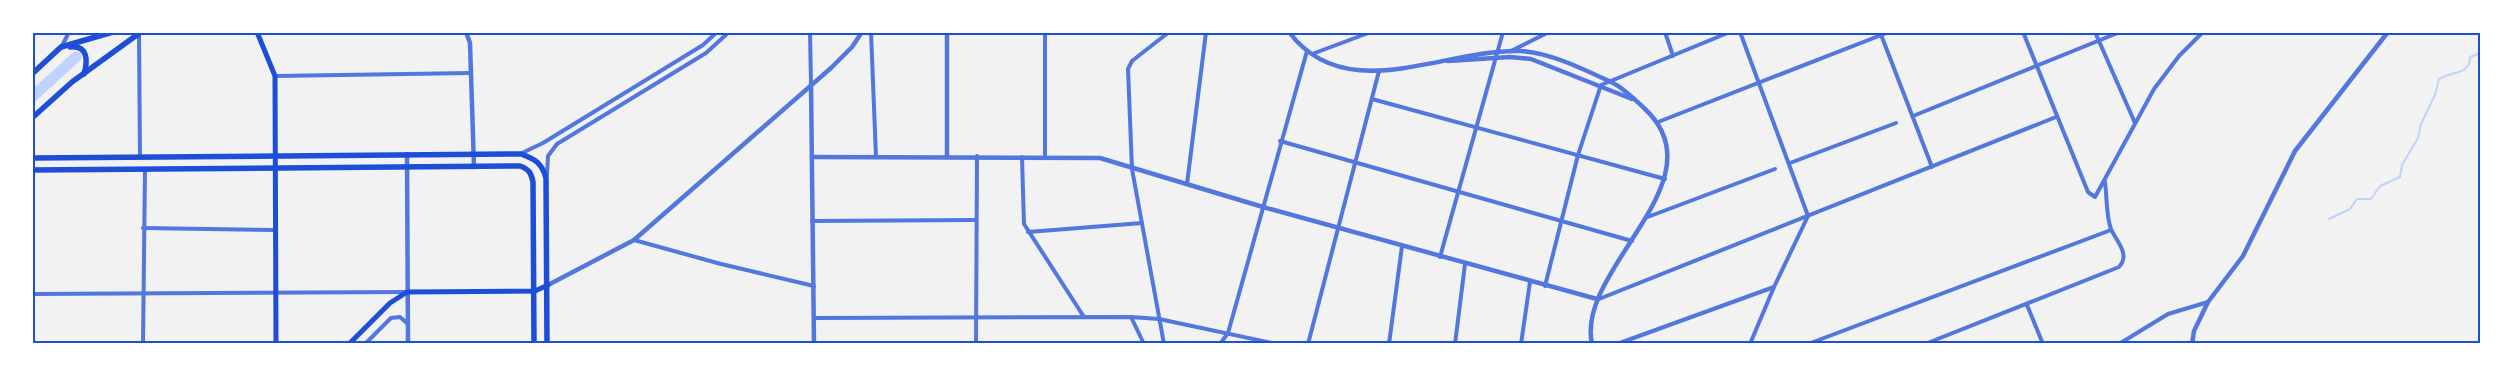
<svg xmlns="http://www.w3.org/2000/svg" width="2513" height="376" viewBox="0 0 2513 376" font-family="'Work Sans',sans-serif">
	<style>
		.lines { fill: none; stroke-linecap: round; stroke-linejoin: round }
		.stream { stroke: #bfd3fe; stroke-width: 2 }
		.river { stroke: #bfd3fe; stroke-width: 11 }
		.minor { stroke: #5277de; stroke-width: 4 }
		.tertiary { stroke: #5277de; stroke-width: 4.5 }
		.secondary { stroke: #1d4ed8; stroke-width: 5 }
		.primary { stroke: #1d4ed8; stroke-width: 5.5 }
		.neatline { fill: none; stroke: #1d4ed8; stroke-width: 2 }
	</style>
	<rect width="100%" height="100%" fill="#f2f2f2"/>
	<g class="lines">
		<path class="stream" d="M 2329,219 L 2350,209 L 2357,199 L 2371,199 L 2380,186 L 2400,177 L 2402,165 L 2418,138 L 2421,124 L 2435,95 L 2439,79 C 2452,71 2470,75 2470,57 L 2480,53"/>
		<path class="river" d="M 32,97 L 76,57"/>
		<g class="minor">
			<path d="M 810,32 L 811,84"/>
			<path d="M 871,32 L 876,157"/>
			<path d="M 1665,32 L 1673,56"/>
			<path d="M 1740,32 L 1808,216"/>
			<path d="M 1880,32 L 1932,167"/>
			<path d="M 2023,32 L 2088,192 L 2095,197 L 2154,89 L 2179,56 L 2203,32"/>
			<path d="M 2095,32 L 2135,123"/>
			<path d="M 947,33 L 1045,32 L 1045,158"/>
			<path d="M 139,34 L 140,157"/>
			<path d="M 62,46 L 69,32"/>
			<path d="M 1511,51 L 1549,32"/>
			<path d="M 1312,54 L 1371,32"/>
			<path d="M 275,76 L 471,73"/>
			<path d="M 1372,99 L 1665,179"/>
			<path d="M 1913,116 L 2120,32"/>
			<path d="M 1658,122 L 1889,32"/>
			<path d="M 1280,141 L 1632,241"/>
			<path d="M 522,153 L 543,143 L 703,45 L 717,32"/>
			<path d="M 1022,157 L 1024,224 L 1084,317"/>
			<path d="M 1790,163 L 1896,123"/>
			<path d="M 547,175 L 548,156 L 557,144 L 706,53 L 729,32"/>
			<path d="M 1187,184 L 1206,32"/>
			<path d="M 1645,218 L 1775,169"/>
			<path d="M 812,221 L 975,220"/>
			<path d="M 143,228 L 275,230"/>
			<path d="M 1028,232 L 1142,223"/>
			<path d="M 634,240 L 721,264 L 814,286"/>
			<path d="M 1440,257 L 1503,32"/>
			<path d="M 1545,286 L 1578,155 L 1601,85 L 1730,32"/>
			<path d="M 32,294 L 407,292"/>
			<path d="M 1599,299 L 2056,117"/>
			<path d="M 2027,305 L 2043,344"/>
			<path d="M 1131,317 L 1144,344"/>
			<path d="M 815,318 L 1131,317 L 1159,319 L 1277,344"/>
			<path d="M 143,344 L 145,169"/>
			<path d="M 365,344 L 391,318 L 400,317 L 408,324"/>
			<path d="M 976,344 L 977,156"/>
			<path d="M 1164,344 L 1132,169 L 1128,69 L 1132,61 L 1169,32"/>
			<path d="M 1220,344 L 1228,333 L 1307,51"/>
			<path d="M 1308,344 L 1379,71"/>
			<path d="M 1389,344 L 1402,246"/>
			<path d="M 1455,344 L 1465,264"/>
			<path d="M 1521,344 L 1530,282"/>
			<path d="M 1617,344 L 1774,287"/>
			<path d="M 1750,344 L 1774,287 L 1808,216"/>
			<path d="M 1808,344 L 2111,230"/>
			<path d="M 1925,344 L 2119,267 C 2131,254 2116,241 2111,229 C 2106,216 2107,196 2105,182"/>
			<path d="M 2119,344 L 2168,314 L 2208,302"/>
		</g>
		<g class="tertiary">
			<path d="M 466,32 L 470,43 L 474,167"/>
			<path d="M 1289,32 C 1346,108 1445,48 1521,51 C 1552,53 1585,70 1613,83 C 1625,89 1635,100 1645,109 C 1722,181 1575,269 1592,344"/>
			<path d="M 1448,61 L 1510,57 L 1531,59 L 1632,99"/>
			<path d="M 811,84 L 814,344"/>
			<path d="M 407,154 L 408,344"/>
			<path d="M 947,156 L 947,32"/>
			<path d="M 812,157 L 1100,158 L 1263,207 L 1597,299"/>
			<path d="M 548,285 L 634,240 L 831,68 L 852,47 L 862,32"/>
			<path d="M 2192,344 L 2194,331 L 2208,302 L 2243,256 L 2295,151 L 2388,32"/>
		</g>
		<g class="secondary">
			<path d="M 257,32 L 275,76 L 276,344"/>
			<path d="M 349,344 L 390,303 L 407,292 L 535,291 L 548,285"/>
		</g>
		<g class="primary">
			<path d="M 70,47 C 88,45 88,61 84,74"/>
			<path d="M 32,74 L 61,47 L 113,32"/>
			<path d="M 32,118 L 72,82 L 141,32"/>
			<path d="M 32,158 L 521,154 C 535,159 542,163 546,178 L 547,344"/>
			<path d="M 32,170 L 520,166 C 529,169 531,173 533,182 L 534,344"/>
		</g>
	</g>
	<rect width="2513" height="376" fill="none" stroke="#ffffff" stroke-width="68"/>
	<rect x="34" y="34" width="2445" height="308" class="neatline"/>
</svg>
